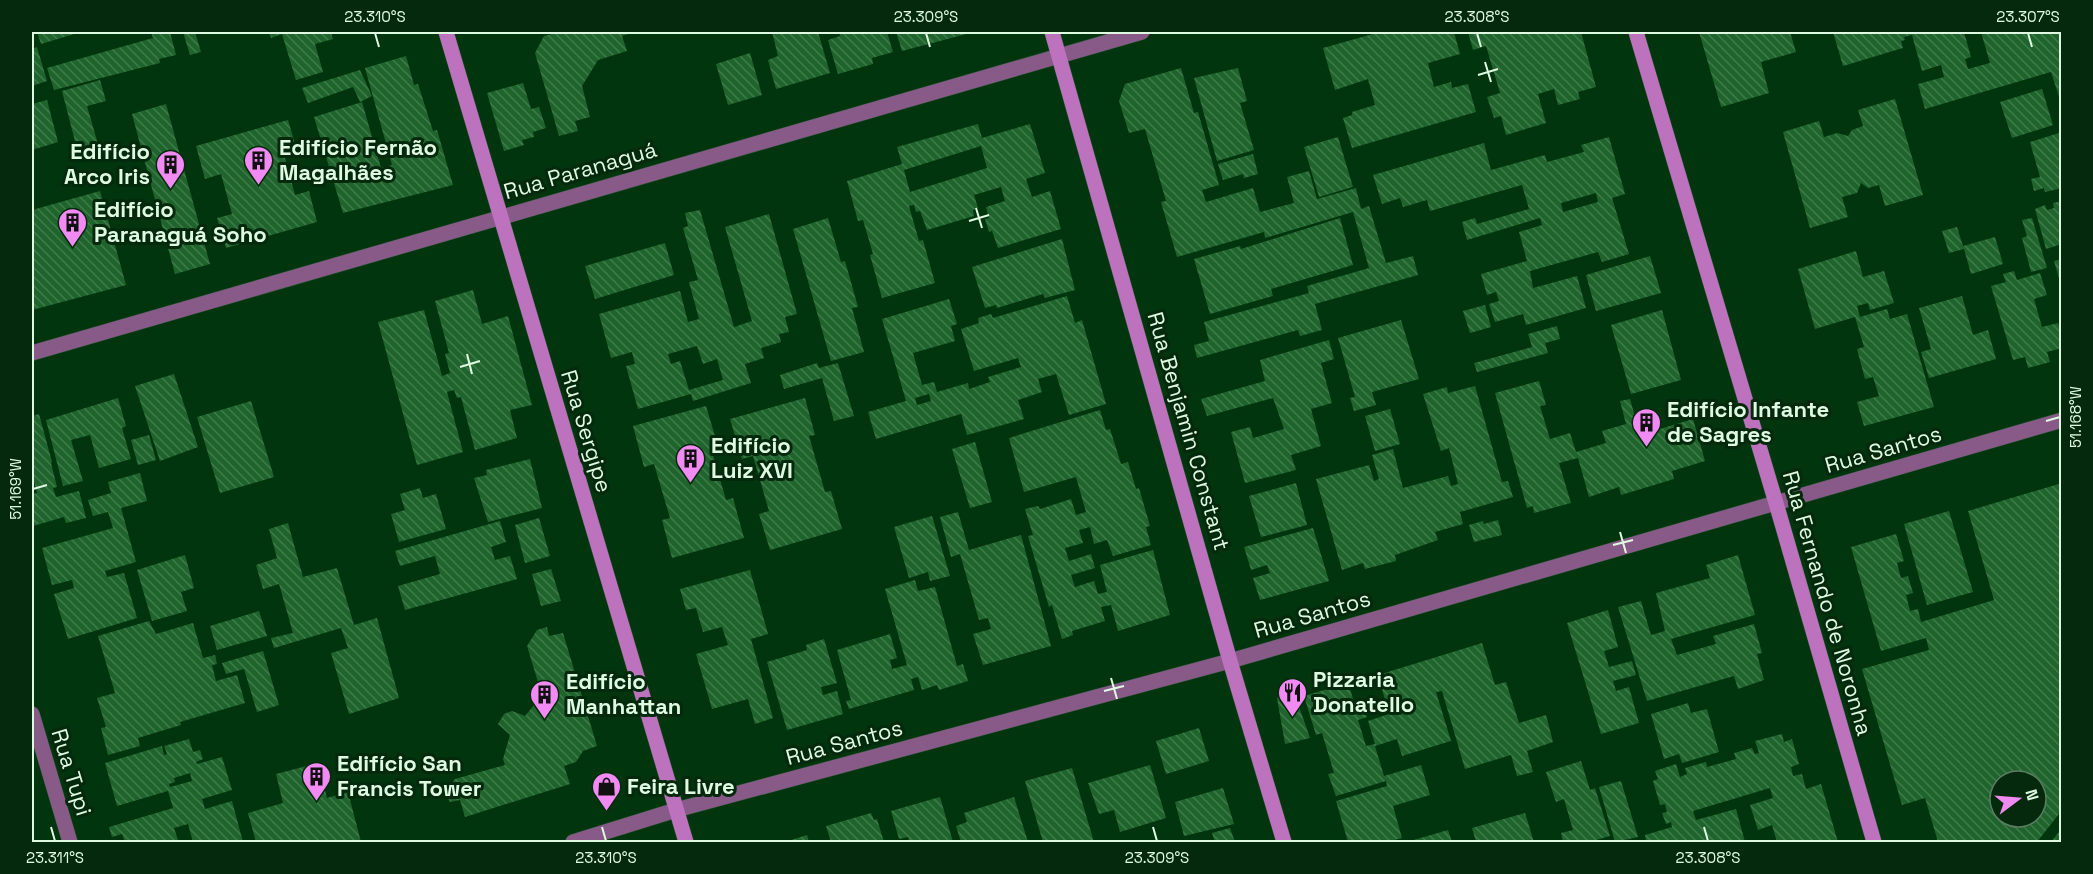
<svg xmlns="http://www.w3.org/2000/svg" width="2093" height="874" viewBox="0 0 2093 874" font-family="'Space Grotesk',sans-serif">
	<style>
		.building { fill: url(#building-back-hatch); fill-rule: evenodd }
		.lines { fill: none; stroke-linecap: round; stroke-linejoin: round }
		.street-casing { stroke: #20512c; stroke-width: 16 }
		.secondary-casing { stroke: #20512c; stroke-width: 16 }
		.street { stroke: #885a88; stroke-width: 15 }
		.secondary { stroke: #bd72bd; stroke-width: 15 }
		.ticks { fill: none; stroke: #e0fae2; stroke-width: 2 }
		.labels { text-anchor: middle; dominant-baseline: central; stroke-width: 6; stroke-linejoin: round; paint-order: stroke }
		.poi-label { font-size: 22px; font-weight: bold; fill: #e0fae2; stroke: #04290c; text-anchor: start }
		.street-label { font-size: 22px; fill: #e0fae2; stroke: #04290c }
		.neatline { fill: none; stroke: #e0fae2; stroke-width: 2 }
		.ticks-label { font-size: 15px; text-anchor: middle; fill: #e0fae2 }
	</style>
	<defs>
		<pattern id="building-back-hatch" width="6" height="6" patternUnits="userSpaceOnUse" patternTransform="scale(1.5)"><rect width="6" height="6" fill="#1f642c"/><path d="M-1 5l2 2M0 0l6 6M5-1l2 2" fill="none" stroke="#3f7b4a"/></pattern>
	</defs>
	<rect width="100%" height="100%" fill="#01350e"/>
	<g class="building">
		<path d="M 37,32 L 81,32 L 41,44 Z"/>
		<path d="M 151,32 L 170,32 L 176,55 L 159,59 L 160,63 L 54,90 L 47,68 L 153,38 Z"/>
		<path d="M 183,32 L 195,32 L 201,52 L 190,55 Z"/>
		<path d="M 269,32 L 331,32 L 333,39 L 315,44 L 323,72 L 296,80 L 282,34 L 271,38 Z"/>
		<path d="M 559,32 L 635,32 L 622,36 L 627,51 L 598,60 L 582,86 L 590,117 L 575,121 L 578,131 L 559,136 L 535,53 L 544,36 Z"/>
		<path d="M 772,32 L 818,32 L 830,73 L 776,89 L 768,60 L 778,56 Z"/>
		<path d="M 839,32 L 887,32 L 893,52 L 872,58 L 873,64 L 838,74 L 828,40 L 840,36 Z"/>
		<path d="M 896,32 L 974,32 L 902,51 Z"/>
		<path d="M 1380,32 L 1454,32 L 1460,54 L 1428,63 L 1434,87 L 1451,82 L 1452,88 L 1468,84 L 1476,112 L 1352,148 L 1343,118 L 1352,115 L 1352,112 L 1375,105 L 1368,79 L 1335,90 L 1323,48 Z"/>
		<path d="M 1468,32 L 1581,32 L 1596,87 L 1578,92 L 1580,99 L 1558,105 L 1554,89 L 1538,94 L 1546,123 L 1506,135 L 1501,116 L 1494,118 L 1487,97 L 1500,93 L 1486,46 L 1473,50 Z"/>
		<path d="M 1699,32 L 1790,32 L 1796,52 L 1761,62 L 1769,93 L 1721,107 Z"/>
		<path d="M 1833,32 L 1964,32 L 1971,57 L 1965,59 L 1968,69 L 1990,63 L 1981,32 L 2062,32 L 2062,106 L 2051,72 L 1925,109 L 1918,84 L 1944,77 L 1941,65 L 1922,71 L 1912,35 L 1904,37 L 1905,40 L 1901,41 L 1903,48 L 1843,66 Z"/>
		<path d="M 37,47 L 47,81 L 32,86 L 32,49 Z"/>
		<path d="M 750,53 L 762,95 L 728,105 L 716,64 Z"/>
		<path d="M 406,56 L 414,85 L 418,84 L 433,131 L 437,130 L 453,185 L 343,213 L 314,117 L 362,102 L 381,168 L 392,165 L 365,68 Z"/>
		<path d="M 1181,68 L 1194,113 L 1198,112 L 1219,185 L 1202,190 L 1206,202 L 1253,188 L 1260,212 L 1294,203 L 1287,177 L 1309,171 L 1317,199 L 1356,188 L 1361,209 L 1369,206 L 1386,263 L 1413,256 L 1418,275 L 1315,304 L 1322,330 L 1300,336 L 1298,330 L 1197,358 L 1194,345 L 1209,341 L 1204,322 L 1309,293 L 1307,286 L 1369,268 L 1353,212 L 1265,238 L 1264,232 L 1177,257 L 1161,202 L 1166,201 L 1145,129 L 1129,133 L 1119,101 L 1125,84 Z"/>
		<path d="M 1238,68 L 1247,101 L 1240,103 L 1254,150 L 1217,161 L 1194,78 Z"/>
		<path d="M 360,70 L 372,96 L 360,102 L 353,87 L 308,103 L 302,88 Z"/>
		<path d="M 100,80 L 106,101 L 87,106 L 98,144 L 77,149 L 62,91 Z"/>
		<path d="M 523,83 L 531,109 L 539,107 L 546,128 L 533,132 L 534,137 L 522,140 L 524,145 L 504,151 L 487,93 Z"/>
		<path d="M 2042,89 L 2053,125 L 2012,138 L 2000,102 Z"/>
		<path d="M 1895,99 L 1923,195 L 1885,206 L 1879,185 L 1868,188 L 1861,183 L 1857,193 L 1842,197 L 1848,217 L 1810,228 L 1783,132 L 1819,121 L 1824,137 L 1837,133 L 1848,136 L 1852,130 L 1863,126 L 1858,110 Z"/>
		<path d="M 47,100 L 58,142 L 32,150 L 32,104 Z"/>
		<path d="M 166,104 L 210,264 L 175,274 L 132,114 Z"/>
		<path d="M 288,120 L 298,154 L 285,158 L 295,195 L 309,191 L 317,222 L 226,248 L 217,218 L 232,214 L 221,174 L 205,179 L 196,146 Z"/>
		<path d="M 978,124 L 982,138 L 1030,124 L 1045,173 L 1026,179 L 1032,197 L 1050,191 L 1061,229 L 998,248 L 992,231 L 989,232 L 985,219 L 989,218 L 986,207 L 1005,201 L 1001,187 L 974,195 L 978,208 L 973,210 L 974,216 L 927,230 L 920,211 L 916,212 L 914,205 L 909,206 L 919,241 L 923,240 L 935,283 L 882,298 L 870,255 L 873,254 L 863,220 L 858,221 L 847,181 L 902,164 L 897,147 ZM 981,146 L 987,168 L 910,192 L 904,170 Z"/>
		<path d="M 2062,132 L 2062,188 L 2045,192 L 2044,188 L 2034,191 L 2031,179 L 2040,177 L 2030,142 Z"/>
		<path d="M 1338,137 L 1353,187 L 1319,197 L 1304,147 Z"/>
		<path d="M 1609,137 L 1625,194 L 1612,198 L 1629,254 L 1602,262 L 1598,252 L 1530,271 L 1533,288 L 1577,276 L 1586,308 L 1526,325 L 1523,314 L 1495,322 L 1489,304 L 1499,301 L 1496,292 L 1487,295 L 1481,274 L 1527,261 L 1519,232 L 1542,225 L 1540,218 L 1467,240 L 1462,222 L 1475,218 L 1477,224 L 1529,209 L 1522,185 L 1430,211 L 1427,200 L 1403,207 L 1400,198 L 1382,204 L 1373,175 L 1484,143 L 1491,170 L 1545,155 L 1547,162 L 1584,152 L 1581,145 ZM 1596,193 L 1598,202 L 1563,212 L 1561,203 Z"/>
		<path d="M 1253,154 L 1258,174 L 1244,178 L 1243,174 L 1223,180 L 1218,164 Z"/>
		<path d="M 100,191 L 126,285 L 32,310 L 32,210 Z"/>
		<path d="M 2062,201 L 2062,244 L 2046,249 L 2035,209 L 2045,205 L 2047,210 L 2054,208 L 2053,203 Z"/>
		<path d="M 700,210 L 734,327 L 752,321 L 725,227 L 769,214 L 797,314 L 785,317 L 789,332 L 779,334 L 781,342 L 761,348 L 764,358 L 745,364 L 751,383 L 693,401 L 691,394 L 638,409 L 626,366 L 635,364 L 632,352 L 611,358 L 599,314 L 680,291 L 688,322 L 699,319 L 689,282 L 698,280 L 683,228 L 688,226 L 685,213 ZM 697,346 L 703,364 L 717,359 L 723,380 L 689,390 L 680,361 L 671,364 L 668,354 Z"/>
		<path d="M 828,218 L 841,262 L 845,261 L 858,307 L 852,308 L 864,352 L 831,361 L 793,229 Z"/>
		<path d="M 1340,218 L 1353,265 L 1271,289 L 1273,296 L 1210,314 L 1194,259 L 1240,246 L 1241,249 Z"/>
		<path d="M 2032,218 L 2047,268 L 2031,272 L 2022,238 L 2027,236 L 2022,220 Z"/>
		<path d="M 1957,227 L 1963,246 L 1995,237 L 2003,264 L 1971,274 L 1964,249 L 1949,253 L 1942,231 Z"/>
		<path d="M 1062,239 L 1075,290 L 1045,298 L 1043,294 L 997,308 L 996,305 L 985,308 L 972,267 Z"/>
		<path d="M 665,243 L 674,275 L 595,299 L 585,266 Z"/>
		<path d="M 1856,251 L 1863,277 L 1884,271 L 1894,303 L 1870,310 L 1868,303 L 1857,306 L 1860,317 L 1887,309 L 1890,319 L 1907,314 L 1934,407 L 1864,426 L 1857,402 L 1879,396 L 1873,377 L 1865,379 L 1857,349 L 1864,347 L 1855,317 L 1815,329 L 1798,269 Z"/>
		<path d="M 1650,256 L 1661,293 L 1596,311 L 1586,275 Z"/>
		<path d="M 2062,259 L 2062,284 L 2061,285 L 2054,261 Z"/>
		<path d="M 2014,271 L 2017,280 L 2040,273 L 2047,295 L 2034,299 L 2042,327 L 2058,323 L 2062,335 L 2062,348 L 2047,352 L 2050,362 L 2028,368 L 2025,357 L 2013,360 L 1991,286 L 2006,282 L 2003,274 Z"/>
		<path d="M 473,290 L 482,324 L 508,316 L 532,405 L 510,410 L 517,438 L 475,450 L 461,397 L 457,398 L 454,390 L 447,392 L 463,452 L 417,465 L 378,322 L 424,310 L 442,376 L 450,373 L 445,354 L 449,353 L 435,301 Z"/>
		<path d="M 1067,296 L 1075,323 L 1082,320 L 1106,404 L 1069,415 L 1056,374 L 1038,379 L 1042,392 L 1018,400 L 1024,419 L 967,435 L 961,414 L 876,439 L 868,412 L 906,401 L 882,319 L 949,299 L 957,324 L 951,326 L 955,341 L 913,353 L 922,385 L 934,382 L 937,392 L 968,383 L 969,389 L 990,382 L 988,377 L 1021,367 L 1018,358 L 974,371 L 961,329 L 979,323 L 978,318 L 991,314 L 993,318 ZM 929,394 L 931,401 L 917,405 L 915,398 Z"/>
		<path d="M 1962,296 L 1973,335 L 1988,330 L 1996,359 L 1929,378 L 1921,352 L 1931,349 L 1919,308 Z"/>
		<path d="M 1485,305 L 1491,327 L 1470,333 L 1463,311 Z"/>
		<path d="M 1662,310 L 1681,380 L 1631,394 L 1611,325 Z"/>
		<path d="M 1401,320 L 1419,379 L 1372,392 L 1376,405 L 1354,411 L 1350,398 L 1355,397 L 1338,338 Z"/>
		<path d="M 1557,326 L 1560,339 L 1545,343 L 1548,353 L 1477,372 L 1474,363 L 1532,347 L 1528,334 Z"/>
		<path d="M 1329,340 L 1334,359 L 1321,363 L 1332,403 L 1311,409 L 1321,446 L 1291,455 L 1296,470 L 1245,483 L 1231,432 L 1250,427 L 1253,438 L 1284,429 L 1273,398 L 1207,416 L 1201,399 L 1265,381 L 1260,360 Z"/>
		<path d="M 817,363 L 819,368 L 838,363 L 854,416 L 834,421 L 822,378 L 784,389 L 780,375 Z"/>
		<path d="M 174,374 L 198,447 L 160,461 L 135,386 Z"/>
		<path d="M 1539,381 L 1546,405 L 1540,406 L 1550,439 L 1570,433 L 1576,452 L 1606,443 L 1602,431 L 1626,424 L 1620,401 L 1630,399 L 1636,420 L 1655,414 L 1660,429 L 1693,419 L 1705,461 L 1672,471 L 1674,479 L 1621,495 L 1619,487 L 1589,497 L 1578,458 L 1559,463 L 1571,503 L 1534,513 L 1533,506 L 1527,508 L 1495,393 Z"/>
		<path d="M 1475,386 L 1502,482 L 1508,481 L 1513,497 L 1460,512 L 1463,524 L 1435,532 L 1438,540 L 1395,555 L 1396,561 L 1365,569 L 1363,563 L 1342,570 L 1316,479 L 1369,465 L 1374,481 L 1379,479 L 1372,455 L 1393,449 L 1403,488 L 1448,476 L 1451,486 L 1458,484 L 1449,448 L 1441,451 L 1423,394 L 1447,387 L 1448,393 Z"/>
		<path d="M 118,398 L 126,426 L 122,428 L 131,459 L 99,468 L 90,435 L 71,440 L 83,481 L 63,486 L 46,420 Z"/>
		<path d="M 805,398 L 815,435 L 809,436 L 825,492 L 831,491 L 842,529 L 770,550 L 759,514 L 769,511 L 753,456 L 742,459 L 730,419 Z"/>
		<path d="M 251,401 L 274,477 L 220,493 L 197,417 Z"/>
		<path d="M 706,406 L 718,446 L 711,448 L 726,500 L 733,498 L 744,538 L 672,558 L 662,520 L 670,518 L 654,464 L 644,467 L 633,426 Z"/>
		<path d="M 1390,409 L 1400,444 L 1375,451 L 1365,416 Z"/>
		<path d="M 1100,410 L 1106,430 L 1110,429 L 1121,464 L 1128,462 L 1136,489 L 1139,488 L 1150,526 L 1146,527 L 1151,545 L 1113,556 L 1107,540 L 1094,544 L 1090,527 L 1079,530 L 1083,543 L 1065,548 L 1069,561 L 1091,554 L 1095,568 L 1071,575 L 1075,587 L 1094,581 L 1098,594 L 1107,592 L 1100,565 L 1153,550 L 1170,615 L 1118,631 L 1111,605 L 1101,607 L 1105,621 L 1072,631 L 1073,635 L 1062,639 L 1052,605 L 1049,607 L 1028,536 L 1033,535 L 1025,509 L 1038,506 L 1040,509 L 1071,499 L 1076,515 L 1086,512 L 1076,477 L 1024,492 L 1009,438 Z"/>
		<path d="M 39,414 L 52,462 L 51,463 L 57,487 L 53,488 L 56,497 L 79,491 L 86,518 L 66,523 L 64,517 L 33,526 L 32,494 L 37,493 L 32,474 L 32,416 Z"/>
		<path d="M 149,435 L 156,460 L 138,465 L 131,440 Z"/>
		<path d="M 975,442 L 992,502 L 970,508 L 952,449 Z"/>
		<path d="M 530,459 L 542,508 L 488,522 L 474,478 L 487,475 L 486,470 Z"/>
		<path d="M 140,473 L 147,501 L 121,508 L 136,562 L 105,571 L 107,577 L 124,573 L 137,618 L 68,639 L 54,594 L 74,588 L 72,580 L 52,585 L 42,548 L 113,528 L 108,512 L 93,516 L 88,500 L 111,493 L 108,482 Z"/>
		<path d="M 1296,483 L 1307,525 L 1261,537 L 1249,496 Z"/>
		<path d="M 2062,483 L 2062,810 L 2037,842 L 1938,842 L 1925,798 L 1902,805 L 1862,669 L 1929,650 L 1926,638 L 1881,651 L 1851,547 L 1896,534 L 1904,561 L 1897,563 L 1901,578 L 1908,576 L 1913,593 L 1906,595 L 1910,611 L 1918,609 L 1921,622 L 1994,600 L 1968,511 ZM 2000,781 L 2036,781 L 2036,817 L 2000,817 Z"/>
		<path d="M 420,488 L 423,498 L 436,494 L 446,529 L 399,542 L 391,514 L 405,510 L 400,494 Z"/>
		<path d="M 1949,511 L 1973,592 L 1927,605 L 1904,524 Z"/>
		<path d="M 958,512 L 969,550 L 1021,535 L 1051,646 L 983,665 L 973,634 L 991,629 L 988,618 L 979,620 L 960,554 L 951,557 L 940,517 Z"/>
		<path d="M 932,516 L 950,576 L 930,581 L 928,572 L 909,578 L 894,527 Z"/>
		<path d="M 539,518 L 550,556 L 525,563 L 515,525 Z"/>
		<path d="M 1498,520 L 1502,535 L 1474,542 L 1469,525 L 1483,521 L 1484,524 Z"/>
		<path d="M 500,521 L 506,542 L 491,547 L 495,560 L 510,556 L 517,579 L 405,610 L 398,586 L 440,574 L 435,556 L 400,566 L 395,551 Z"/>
		<path d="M 288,523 L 303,577 L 337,568 L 354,625 L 377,618 L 399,698 L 349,714 L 331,653 L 348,648 L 341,628 L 274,648 L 271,638 L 293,633 L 279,584 L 263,589 L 256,565 L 277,558 L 269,529 Z"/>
		<path d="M 1313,528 L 1329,581 L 1260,600 L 1253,578 L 1270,573 L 1267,565 L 1251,570 L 1244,547 Z"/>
		<path d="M 185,555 L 194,588 L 181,592 L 187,611 L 152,621 L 137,570 Z"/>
		<path d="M 1738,555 L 1755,615 L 1671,639 L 1677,655 L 1716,644 L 1713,636 L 1754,624 L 1762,653 L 1757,654 L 1764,680 L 1738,689 L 1734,676 L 1647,701 L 1618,607 L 1641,601 L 1651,635 L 1665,631 L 1656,593 L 1710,578 L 1706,565 Z"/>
		<path d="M 551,569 L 561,601 L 541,606 L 532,574 Z"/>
		<path d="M 750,570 L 768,634 L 751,639 L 773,718 L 755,724 L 748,699 L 712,709 L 696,654 L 728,645 L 722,627 L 703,632 L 696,608 L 686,610 L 680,589 Z"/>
		<path d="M 915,580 L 918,591 L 935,587 L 957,666 L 963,664 L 968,681 L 939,690 L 937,685 L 922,690 L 918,677 L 911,679 L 914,690 L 849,709 L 846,701 L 851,700 L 837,650 L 890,634 L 897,658 L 890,660 L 892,669 L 907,665 L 885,589 Z"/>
		<path d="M 1608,610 L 1618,647 L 1604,651 L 1609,667 L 1632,661 L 1636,675 L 1613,681 L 1616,691 L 1629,687 L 1639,723 L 1601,734 L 1567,623 Z"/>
		<path d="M 259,611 L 267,636 L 217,650 L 210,626 Z"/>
		<path d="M 149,621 L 156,634 L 193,623 L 203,658 L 215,655 L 217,664 L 212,665 L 216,681 L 237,675 L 245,703 L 180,722 L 181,725 L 138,738 L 140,746 L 108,755 L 101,728 L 106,727 L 97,698 L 115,693 L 98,636 Z"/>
		<path d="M 547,627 L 549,636 L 563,633 L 597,746 L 583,751 L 576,762 L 564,766 L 570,784 L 465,817 L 460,800 L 450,802 L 445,792 L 455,779 L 505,765 L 503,759 L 510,735 L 498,724 L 504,714 L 512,711 L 525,716 L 542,695 L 527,646 L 537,630 Z"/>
		<path d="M 824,639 L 837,683 L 821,687 L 823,695 L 837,691 L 843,714 L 787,730 L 767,662 L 807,650 L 806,645 Z"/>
		<path d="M 1482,643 L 1495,685 L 1506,682 L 1519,723 L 1546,715 L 1553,742 L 1527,751 L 1533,772 L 1517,776 L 1511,755 L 1465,769 L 1442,691 L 1436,692 L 1451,741 L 1402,756 L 1397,739 L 1375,746 L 1384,776 L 1421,765 L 1430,795 L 1393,806 L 1402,838 L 1386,842 L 1348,842 L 1336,801 L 1387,786 L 1386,781 L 1336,796 L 1328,774 L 1334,773 L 1322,733 L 1316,735 L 1304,696 L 1348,683 L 1354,702 L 1362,700 L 1367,717 L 1358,720 L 1366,746 L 1375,744 L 1368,721 L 1389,714 L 1378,675 Z"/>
		<path d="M 263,651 L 279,705 L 257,712 L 244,669 L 226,674 L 222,663 Z"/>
		<path d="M 1294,692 L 1310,738 L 1285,744 L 1277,698 Z"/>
		<path d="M 1688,703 L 1691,713 L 1707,709 L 1719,752 L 1682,763 L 1679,754 L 1664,759 L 1651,714 Z"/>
		<path d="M 1199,728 L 1209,761 L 1166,774 L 1156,741 Z"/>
		<path d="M 1782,734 L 1784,742 L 1792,739 L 1799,764 L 1791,767 L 1793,776 L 1802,774 L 1806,789 L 1821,784 L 1838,842 L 1777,842 L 1772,825 L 1758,830 L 1750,805 L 1773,798 L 1770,788 L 1693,811 L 1696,820 L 1736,809 L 1745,842 L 1640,842 L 1646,840 L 1645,835 L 1672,827 L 1671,822 L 1666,824 L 1662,813 L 1667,812 L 1665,804 L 1660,805 L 1653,781 L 1658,779 L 1655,771 L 1676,764 L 1680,777 L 1687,774 L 1685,768 L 1706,762 L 1707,767 L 1736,759 L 1734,753 L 1752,748 L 1755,754 L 1759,753 L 1755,741 Z"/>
		<path d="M 189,739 L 193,752 L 200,750 L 203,759 L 196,762 L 197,764 L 222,757 L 232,790 L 202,799 L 205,809 L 232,801 L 243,842 L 193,842 L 188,824 L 174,828 L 178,840 L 174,842 L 125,842 L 122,834 L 112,837 L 109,827 L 173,808 L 168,791 L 117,806 L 105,763 L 162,746 L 164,755 L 167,754 L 164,746 ZM 190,773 L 192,781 L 170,787 L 169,784 L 175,782 L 174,778 Z"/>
		<path d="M 1581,761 L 1590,790 L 1595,788 L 1610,836 L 1589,842 L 1563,842 L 1561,833 L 1573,830 L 1564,799 L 1556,802 L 1546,772 Z"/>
		<path d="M 318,763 L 327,798 L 348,792 L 361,842 L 256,842 L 248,813 L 283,803 L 276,774 Z"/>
		<path d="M 1150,765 L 1166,818 L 1120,832 L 1114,810 L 1099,814 L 1088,783 Z"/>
		<path d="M 1072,768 L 1094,842 L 1043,842 L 1025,781 Z"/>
		<path d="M 1621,781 L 1638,837 L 1615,842 L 1599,787 Z"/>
		<path d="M 1223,788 L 1234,824 L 1184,836 L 1175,802 Z"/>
		<path d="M 940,797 L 953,842 L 909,842 L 908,837 L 899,839 L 891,811 Z"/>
		<path d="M 1014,797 L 1028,842 L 961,842 L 956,826 L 967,822 L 964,813 Z"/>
		<path d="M 871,813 L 874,820 L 877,819 L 884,842 L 831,842 L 826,826 Z"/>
		<path d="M 1525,813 L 1534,842 L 1476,842 L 1472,828 Z"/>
		<path d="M 1230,828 L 1235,842 L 1215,842 L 1212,833 Z"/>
		<path d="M 2062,828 L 2062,842 L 2051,842 Z"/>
		<path d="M 1448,830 L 1452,842 L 1407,842 Z"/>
		<path d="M 807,835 L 809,842 L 785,842 Z"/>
	</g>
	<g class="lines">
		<defs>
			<g id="street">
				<path d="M 32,353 L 1142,32"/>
				<path d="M 32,714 L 70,842"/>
				<path d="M 573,842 L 676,810 L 1230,661 L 2062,420"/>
			</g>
			<g id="secondary">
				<path d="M 446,32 L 686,842"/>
				<path d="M 1052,32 L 1230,661 L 1284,842"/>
				<path d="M 1636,32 L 1776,503 L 1874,842"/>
			</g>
		</defs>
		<use href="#street" class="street-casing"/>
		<use href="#secondary" class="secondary-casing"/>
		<use href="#street" class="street"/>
		<use href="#secondary" class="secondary"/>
	</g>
	<path class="ticks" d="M 375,33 L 379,47M 926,33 L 930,47M 1477,33 L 1481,47M 2028,33 L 2032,47M 1485,62 L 1491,82M 1478,75 L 1498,69M 976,208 L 982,228M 969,221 L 989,215M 467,354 L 472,374M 460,367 L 480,361M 2046,421 L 2060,417M 33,489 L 47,485M 1620,532 L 1626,553M 1613,545 L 1633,540M 1111,678 L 1117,699M 1104,691 L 1124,686M 51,827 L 55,841M 602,827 L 606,841M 1153,827 L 1157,841M 1704,827 L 1708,841"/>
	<defs>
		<symbol id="building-pin" viewBox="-11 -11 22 30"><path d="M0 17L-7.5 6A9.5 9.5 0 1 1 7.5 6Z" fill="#f28af3" stroke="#04290c"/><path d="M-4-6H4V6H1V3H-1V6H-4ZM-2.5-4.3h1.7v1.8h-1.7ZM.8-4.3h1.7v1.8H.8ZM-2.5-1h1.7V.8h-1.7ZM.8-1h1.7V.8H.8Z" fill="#111"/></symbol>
		<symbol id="restaurant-pin" viewBox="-11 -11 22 30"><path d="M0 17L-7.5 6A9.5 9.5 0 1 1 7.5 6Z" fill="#f28af3" stroke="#04290c"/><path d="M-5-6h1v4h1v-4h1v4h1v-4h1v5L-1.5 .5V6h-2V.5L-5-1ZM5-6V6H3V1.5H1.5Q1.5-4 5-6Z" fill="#111"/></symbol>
		<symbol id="shop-pin" viewBox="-11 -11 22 30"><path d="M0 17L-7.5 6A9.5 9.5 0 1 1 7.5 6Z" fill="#f28af3" stroke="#04290c"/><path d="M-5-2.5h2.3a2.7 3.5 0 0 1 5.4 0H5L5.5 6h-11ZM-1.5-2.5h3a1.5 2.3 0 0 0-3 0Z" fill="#111"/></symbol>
	</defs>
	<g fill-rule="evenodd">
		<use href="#building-pin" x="242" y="144" width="33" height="45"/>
		<use href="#building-pin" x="154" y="148" width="33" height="45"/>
		<use href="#building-pin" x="56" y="206" width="33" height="45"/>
		<use href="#building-pin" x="1630" y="406" width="33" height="45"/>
		<use href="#building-pin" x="674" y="442" width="33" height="45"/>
		<use href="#restaurant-pin" x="1276" y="676" width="33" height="45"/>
		<use href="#building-pin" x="528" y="678" width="33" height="45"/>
		<use href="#building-pin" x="300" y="760" width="33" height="45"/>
		<use href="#shop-pin" x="590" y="770" width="33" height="45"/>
	</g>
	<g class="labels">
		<g class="poi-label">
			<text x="279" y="147">Edifício Fernão<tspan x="279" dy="25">Magalhães</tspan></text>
			<text x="150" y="151" text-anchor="end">Edifício<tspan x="150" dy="25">Arco Iris</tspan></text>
			<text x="94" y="209">Edifício<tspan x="94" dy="25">Paranaguá Soho</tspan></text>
			<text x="1667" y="409">Edifício Infante<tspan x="1667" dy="25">de Sagres</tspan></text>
			<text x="711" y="445">Edifício<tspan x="711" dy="25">Luiz XVI</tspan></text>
			<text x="1313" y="679">Pizzaria<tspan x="1313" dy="25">Donatello</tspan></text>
			<text x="566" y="681">Edifício<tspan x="566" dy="25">Manhattan</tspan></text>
			<text x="337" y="763">Edifício San<tspan x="337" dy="25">Francis Tower</tspan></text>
			<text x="627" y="786">Feira Livre</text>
		</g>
		<g class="street-label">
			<text transform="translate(580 170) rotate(-16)">Rua Paranaguá</text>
			<text transform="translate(587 431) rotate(73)">Rua Sergipe</text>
			<text transform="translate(1189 431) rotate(74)">Rua Benjamin Constant</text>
			<text transform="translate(1883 449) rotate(-16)">Rua Santos</text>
			<text transform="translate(1828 603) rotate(74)">Rua Fernando de Noronha</text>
			<text transform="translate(1312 614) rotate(-16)">Rua Santos</text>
			<text transform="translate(844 742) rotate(-15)">Rua Santos</text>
			<text transform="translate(72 772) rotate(73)">Rua Tupi</text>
		</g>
	</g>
	<rect width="2093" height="874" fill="none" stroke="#04290c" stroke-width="66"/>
	<g transform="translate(2018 799) rotate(74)"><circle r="28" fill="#04290c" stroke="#5c7d62" stroke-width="1.5"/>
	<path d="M0-4.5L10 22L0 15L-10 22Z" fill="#f28af3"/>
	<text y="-9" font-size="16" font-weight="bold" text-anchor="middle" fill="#e0fae2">N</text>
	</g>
	<rect x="33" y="33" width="2027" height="808" class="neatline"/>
	<g class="ticks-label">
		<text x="375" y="22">23.310°S</text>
		<text x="926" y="22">23.309°S</text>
		<text x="1477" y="22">23.308°S</text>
		<text x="2028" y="22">23.307°S</text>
		<text transform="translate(2076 417) rotate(-90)" y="5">51.168°W</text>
		<text transform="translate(16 489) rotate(-90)" y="5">51.169°W</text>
		<text x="55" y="863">23.311°S</text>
		<text x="606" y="863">23.310°S</text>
		<text x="1157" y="863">23.309°S</text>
		<text x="1708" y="863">23.308°S</text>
	</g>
</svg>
